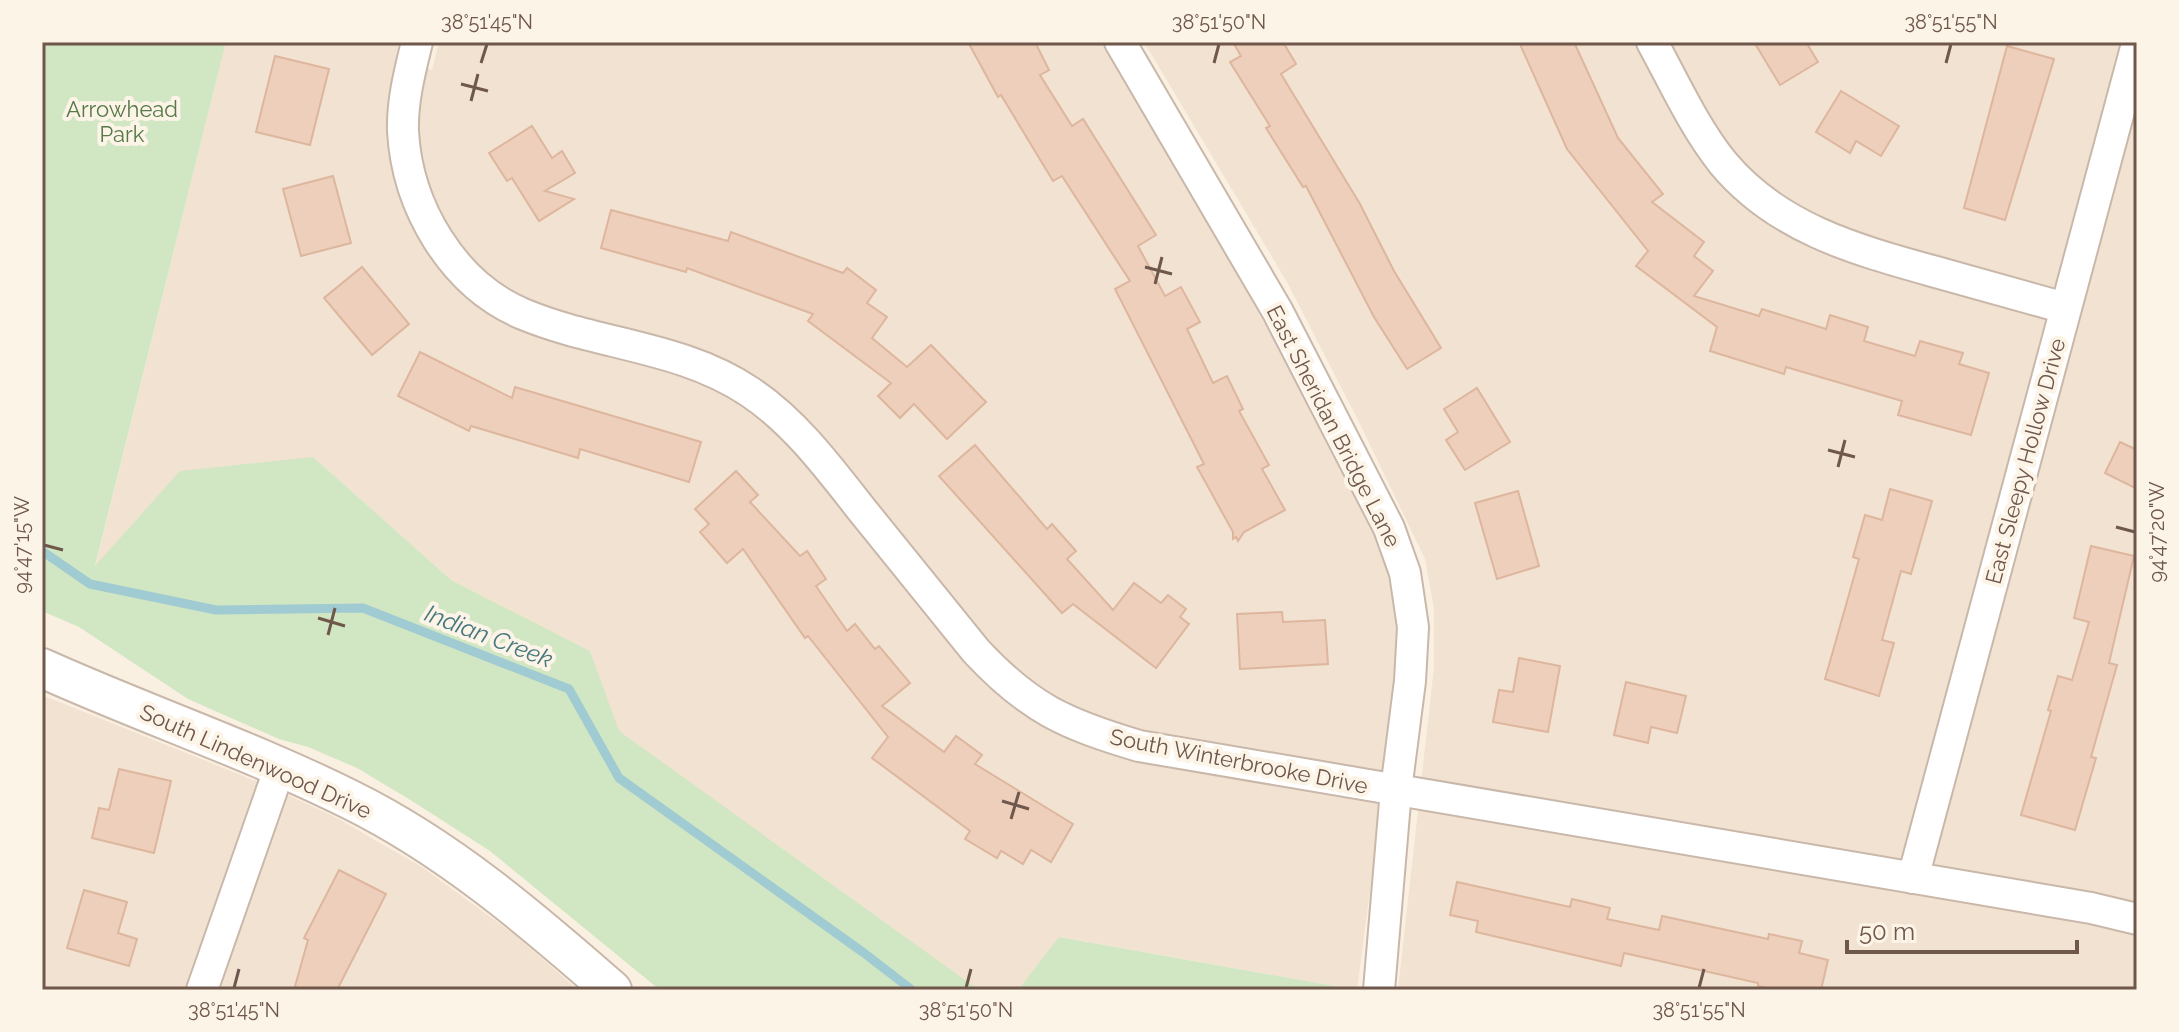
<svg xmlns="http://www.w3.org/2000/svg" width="2179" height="1032" viewBox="0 0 2179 1032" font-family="Raleway,sans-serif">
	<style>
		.residential { fill: #f1e2d1 }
		.green { fill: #d1e6c2 }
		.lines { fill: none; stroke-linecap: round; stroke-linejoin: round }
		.stream { stroke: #a0cbd2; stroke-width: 9 }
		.building { fill: #edcfbc; stroke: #deb69e; stroke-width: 2 }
		.minor-casing { stroke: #c9b8aa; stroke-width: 34 }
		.tertiary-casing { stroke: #c9b8aa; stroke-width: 42 }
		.minor { stroke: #fff; stroke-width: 30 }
		.tertiary { stroke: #fff; stroke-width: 38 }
		.ticks { fill: none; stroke: #6f574b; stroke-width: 3 }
		.labels { text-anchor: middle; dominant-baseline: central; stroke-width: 8; stroke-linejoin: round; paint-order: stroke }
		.park-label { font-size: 22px; fill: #567a47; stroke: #fdf4e8 }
		.street-label { font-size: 22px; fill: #6f574b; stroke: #fdf4e8 }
		.water-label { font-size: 24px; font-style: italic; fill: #477880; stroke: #fdf4e8 }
		.neatline { fill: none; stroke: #6f574b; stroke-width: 3 }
		.ticks-label { font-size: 20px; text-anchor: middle; fill: #6f574b }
	</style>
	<rect width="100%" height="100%" fill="#faf0e2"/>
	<g class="residential">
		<path d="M 226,42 L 399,42 L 395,60 L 432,70 L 439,42 L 1103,42 L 1269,330 L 1376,538 L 1386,565 L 1399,629 L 1399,667 L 1357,990 L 1060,937 L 1018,990 L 979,990 L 618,731 L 590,651 L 451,580 L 313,457 L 95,568 Z"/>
		<path d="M 1144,42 L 2137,42 L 2137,990 L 1398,990 L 1434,667 L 1434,609 L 1425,559 L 1361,426 L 1287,282 Z"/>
		<path d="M 42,695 L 273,788 L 335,817 L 422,867 L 515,935 L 578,990 L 42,990 Z"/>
	</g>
	<g class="green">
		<path d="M 42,42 L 226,42 L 95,566 L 180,471 L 313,457 L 451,580 L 590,651 L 619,731 L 979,990 L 660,990 L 490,851 L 412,801 L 357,768 L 308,747 L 279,739 L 188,699 L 79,627 L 42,611 Z"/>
		<path d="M 1059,937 L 1357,990 L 1018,990 Z"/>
	</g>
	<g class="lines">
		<path class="stream" d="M 42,551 L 90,584 L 216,610 L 363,608 L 569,689 L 619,778 L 864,953 L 912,990"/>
	</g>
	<g class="building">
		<path d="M 968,42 L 1035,42 L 1049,70 L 1040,75 L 1072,126 L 1083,119 L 1156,235 L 1138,246 L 1165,296 L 1181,287 L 1200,322 L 1187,329 L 1213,383 L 1227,376 L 1243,409 L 1239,411 L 1269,465 L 1262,469 L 1285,510 L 1244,532 L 1238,541 L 1236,537 L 1233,539 L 1233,532 L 1197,467 L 1204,464 L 1115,289 L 1130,281 L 1062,176 L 1053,181 L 1001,95 L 998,97 Z"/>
		<path d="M 1233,42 L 1283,42 L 1296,64 L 1281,74 L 1360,204 L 1394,271 L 1441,348 L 1407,369 L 1374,317 L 1306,186 L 1303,187 L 1266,128 L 1270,126 L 1230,62 L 1241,56 Z"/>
		<path d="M 1519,42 L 1574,42 L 1618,138 L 1663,194 L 1652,202 L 1704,242 L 1694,256 L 1713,271 L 1694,296 L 1759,316 L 1762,309 L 1826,329 L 1830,315 L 1868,327 L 1864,341 L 1915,356 L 1920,341 L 1963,353 L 1959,364 L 1989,373 L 1971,435 L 1898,415 L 1902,401 L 1786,367 L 1784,374 L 1710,351 L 1717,327 L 1636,266 L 1648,251 L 1567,149 Z"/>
		<path d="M 1754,42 L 1806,42 L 1818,62 L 1780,85 Z"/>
		<path d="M 2007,46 L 2054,59 L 2005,220 L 1964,208 Z"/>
		<path d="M 275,56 L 329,69 L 310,145 L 256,132 Z"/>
		<path d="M 1841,91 L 1899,126 L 1881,156 L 1856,141 L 1850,153 L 1816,132 Z"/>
		<path d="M 532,126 L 552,158 L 562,151 L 575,173 L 545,191 L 574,199 L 539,221 L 512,178 L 507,181 L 489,153 Z"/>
		<path d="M 333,176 L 351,243 L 301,256 L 283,189 Z"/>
		<path d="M 611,210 L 728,241 L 731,232 L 843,273 L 847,268 L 876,290 L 867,303 L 887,317 L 872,338 L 907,367 L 931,345 L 986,402 L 947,439 L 914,404 L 900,418 L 878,396 L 891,383 L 808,321 L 813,314 L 687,268 L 686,272 L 601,248 Z"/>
		<path d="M 362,267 L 409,324 L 372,355 L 324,298 Z"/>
		<path d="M 420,352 L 512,398 L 515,387 L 701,442 L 689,482 L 580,449 L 578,458 L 471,426 L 469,431 L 398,396 Z"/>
		<path d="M 1477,388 L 1510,442 L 1465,470 L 1446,440 L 1458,432 L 1444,409 Z"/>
		<path d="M 2120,442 L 2137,450 L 2137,489 L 2105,473 Z"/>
		<path d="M 975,445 L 1047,529 L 1052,524 L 1076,551 L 1067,559 L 1113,610 L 1134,583 L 1161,603 L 1168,595 L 1186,609 L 1180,617 L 1189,624 L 1156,668 L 1073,604 L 1062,613 L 939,476 Z"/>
		<path d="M 736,471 L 758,495 L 750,502 L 800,556 L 807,551 L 826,579 L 816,586 L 847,631 L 855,624 L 875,649 L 879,646 L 910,683 L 882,706 L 944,752 L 956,736 L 982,755 L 975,764 L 1073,824 L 1051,862 L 1031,850 L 1023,864 L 1001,851 L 997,858 L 965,839 L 970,831 L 872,758 L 888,737 L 808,636 L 805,638 L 743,549 L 727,563 L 700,532 L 709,524 L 695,509 Z"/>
		<path d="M 1890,489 L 1932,501 L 1911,574 L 1901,571 L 1882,640 L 1894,643 L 1879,696 L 1825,679 L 1859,559 L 1853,557 L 1865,515 L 1882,520 Z"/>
		<path d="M 1518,491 L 1539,566 L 1497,579 L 1475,503 Z"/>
		<path d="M 2091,546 L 2134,556 L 2109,663 L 2117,665 L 2091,757 L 2096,758 L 2075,830 L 2021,815 L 2051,711 L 2048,710 L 2058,676 L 2072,680 L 2089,622 L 2074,618 Z"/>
		<path d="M 1282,612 L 1283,622 L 1325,620 L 1328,664 L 1240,669 L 1237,614 Z"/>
		<path d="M 1519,658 L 1560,666 L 1548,732 L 1493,722 L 1499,690 L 1513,692 Z"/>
		<path d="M 1626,682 L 1686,696 L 1677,733 L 1651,727 L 1648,743 L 1614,735 Z"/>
		<path d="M 119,769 L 171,781 L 154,853 L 92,838 L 99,808 L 109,810 Z"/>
		<path d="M 339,870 L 386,894 L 337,990 L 294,990 L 308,940 L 304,938 Z"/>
		<path d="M 1457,882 L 1570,907 L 1572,899 L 1610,908 L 1607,919 L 1659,930 L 1662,916 L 1768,939 L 1769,934 L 1802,941 L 1799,953 L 1828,960 L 1821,990 L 1777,990 L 1758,986 L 1758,983 L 1624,953 L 1621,966 L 1476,932 L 1478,921 L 1450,915 Z"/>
		<path d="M 84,890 L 127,902 L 118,933 L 137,939 L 129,966 L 67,948 Z"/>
	</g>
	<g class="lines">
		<defs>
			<g id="minor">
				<path d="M 417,42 C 410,71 402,101 403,131 C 407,206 452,284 523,314 C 597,345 682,346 750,392 C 795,422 829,468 862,510 C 900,557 938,604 976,651 C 1029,708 1065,724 1139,746 L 2091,908 L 2137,919"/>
				<path d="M 1120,42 L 1278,312 L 1389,528 L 1405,573 L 1413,627 L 1410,681 L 1396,790 L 1379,990"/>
				<path d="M 1652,42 C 1674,82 1694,127 1723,163 C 1778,229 1857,250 1936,272 C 1979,284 2022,296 2065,308"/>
				<path d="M 1913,878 L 2137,44"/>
				<path d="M 202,990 L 280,767"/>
			</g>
			<path id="tertiary" d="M 42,668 C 144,714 251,750 351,800 C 448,848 531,919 612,990"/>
		</defs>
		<use href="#minor" class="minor-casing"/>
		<use href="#tertiary" class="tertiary-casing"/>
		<use href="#minor" class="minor"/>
		<use href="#tertiary" class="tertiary"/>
	</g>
	<path class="ticks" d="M 481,63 L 487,44M 1214,63 L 1219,44M 1946,63 L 1951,44M 461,84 L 488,91M 471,101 L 478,74M 1145,267 L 1172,274M 1155,284 L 1162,257M 1828,450 L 1855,457M 1838,467 L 1845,440M 2116,527 L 2135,532M 44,545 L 63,550M 318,618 L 345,626M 328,635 L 335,608M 1002,801 L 1029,809M 1011,819 L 1019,792M 234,988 L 239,969M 966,988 L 971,969M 1699,988 L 1704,969"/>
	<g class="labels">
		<g class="park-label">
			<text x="122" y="109">Arrowhead<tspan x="122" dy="25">Park</tspan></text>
		</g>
		<g class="street-label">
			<text transform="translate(1334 426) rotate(63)">East Sheridan Bridge Lane</text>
			<text transform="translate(2025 461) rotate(-75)">East Sleepy Hollow Drive</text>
			<text transform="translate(256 761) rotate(24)">South Lindenwood Drive</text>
			<text transform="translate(1239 761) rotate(11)">South Winterbrooke Drive</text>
		</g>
		<g class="water-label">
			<text transform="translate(489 636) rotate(21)">Indian Creek</text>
		</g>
	</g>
	<rect width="2179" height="1032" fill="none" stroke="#fdf4e8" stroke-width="88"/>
	<path d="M1847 940v12h230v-12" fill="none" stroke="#6f574b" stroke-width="4"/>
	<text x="1859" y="940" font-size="24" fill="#6f574b" stroke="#fdf4e8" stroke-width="6" paint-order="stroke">50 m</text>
	<rect x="44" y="44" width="2091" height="944" class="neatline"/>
	<g class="ticks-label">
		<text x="487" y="29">38°51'45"N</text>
		<text x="1219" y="29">38°51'50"N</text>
		<text x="1951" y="29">38°51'55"N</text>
		<text transform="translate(2157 532) rotate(-90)" y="7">94°47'20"W</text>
		<text transform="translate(22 545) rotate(-90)" y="7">94°47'15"W</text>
		<text x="234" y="1017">38°51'45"N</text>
		<text x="966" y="1017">38°51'50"N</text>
		<text x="1699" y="1017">38°51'55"N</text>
	</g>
</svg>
